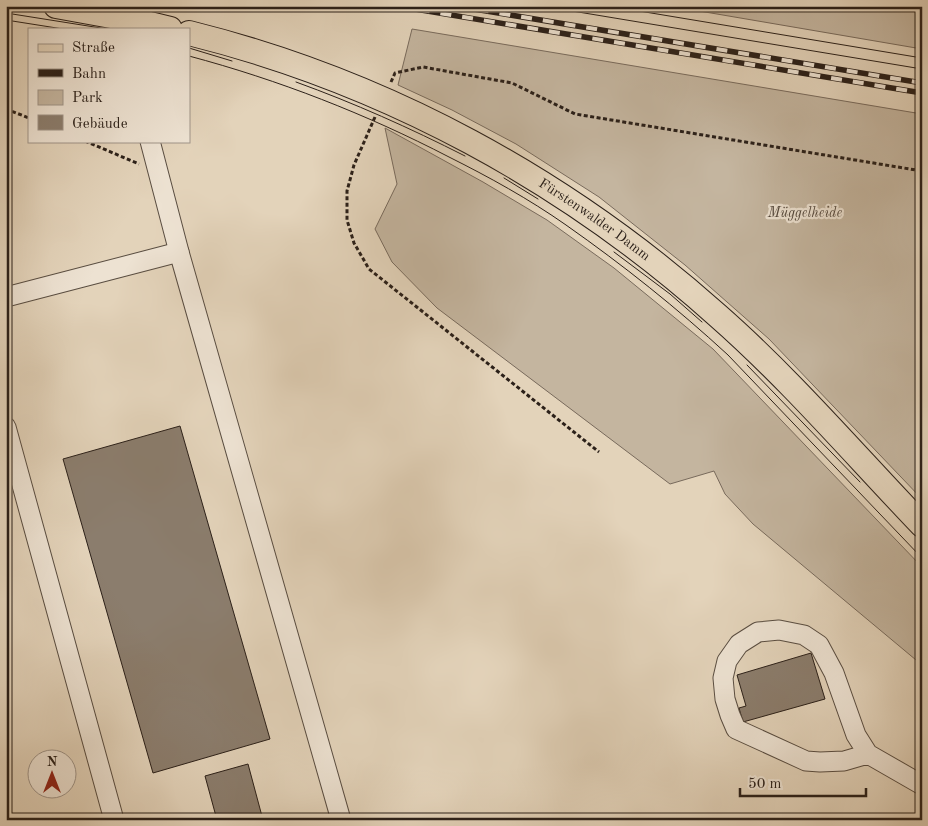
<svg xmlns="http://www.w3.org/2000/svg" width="928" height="826" viewBox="0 0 928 826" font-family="'Old Standard TT',serif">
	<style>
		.green { fill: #c4b59f; stroke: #786a5c }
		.building { fill: #8b7d6d; stroke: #2b2019 }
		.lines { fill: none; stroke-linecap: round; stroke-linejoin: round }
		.minor-casing { stroke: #594d41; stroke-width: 21 }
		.major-casing { stroke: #2b2019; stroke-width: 26 }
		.path { stroke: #2b2019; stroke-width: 3; stroke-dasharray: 4 2.5; stroke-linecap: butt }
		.minor { stroke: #ede2d2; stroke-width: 19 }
		.major { stroke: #e3d3ba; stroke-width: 24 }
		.tram { stroke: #2b2019; stroke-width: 1 }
		.rail-casing { stroke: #2b2019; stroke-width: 5.5 }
		.rail { stroke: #ede2d2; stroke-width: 4; stroke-dasharray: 11; stroke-linecap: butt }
		.labels { text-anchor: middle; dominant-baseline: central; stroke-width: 4.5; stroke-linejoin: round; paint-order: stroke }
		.park-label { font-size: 14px; font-style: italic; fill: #51453a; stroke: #ede2d2 }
		.street-label { font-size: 14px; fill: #2b2019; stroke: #ede2d2 }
	</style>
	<rect width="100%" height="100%" fill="#e3d3ba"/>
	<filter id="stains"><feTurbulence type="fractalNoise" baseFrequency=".004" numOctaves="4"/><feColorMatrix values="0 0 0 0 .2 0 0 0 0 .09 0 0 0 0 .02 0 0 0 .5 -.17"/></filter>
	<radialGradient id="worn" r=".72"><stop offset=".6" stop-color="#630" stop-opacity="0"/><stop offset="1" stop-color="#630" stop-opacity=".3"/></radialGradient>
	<g class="green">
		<path d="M 670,6 L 922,6 L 922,49 Z"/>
		<path d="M 412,29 L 922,114 L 922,499 L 769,339 L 685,265 L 599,197 L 516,144 L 452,110 L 398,85 Z"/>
		<path d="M 385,128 L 483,182 L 547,220 L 614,268 L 713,349 L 922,567 L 922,665 L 753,524 L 725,494 L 714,471 L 670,484 L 437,308 L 392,262 L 375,229 L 397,184 Z"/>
	</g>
	<g class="building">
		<path d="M 180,426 L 270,739 L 153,773 L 63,459 Z"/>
		<path d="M 811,653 L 825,699 L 743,722 L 739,708 L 746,706 L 737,675 Z"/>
		<path d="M 248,764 L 263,820 L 217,820 L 205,776 Z"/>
	</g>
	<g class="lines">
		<defs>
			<g id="minor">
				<path d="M 150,141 L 179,252 L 341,820"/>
				<path d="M 6,297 L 179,252"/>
				<path d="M 6,427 L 114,820"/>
				<path d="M 868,754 L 844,761 L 820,762 L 806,761 L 736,729 L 730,715 L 725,699 L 723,678 L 727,661 L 739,644 L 758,632 L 779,630 L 804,635 L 819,645 L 834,673 L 856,735 L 868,754 L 922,785"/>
			</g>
			<g id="major">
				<path d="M 56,6 L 133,20 L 170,29"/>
				<path id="s1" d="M 189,33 C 386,82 566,180 717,315 C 790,379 854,454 922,525"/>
			</g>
		</defs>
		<use href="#minor" class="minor-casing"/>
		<use href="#major" class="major-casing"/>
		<g class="path">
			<path d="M 391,82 L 395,73 L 423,67 L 512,83 L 575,114 L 922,171"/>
			<path d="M 6,109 L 29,118"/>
			<path d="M 375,117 L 354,165 L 347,191 L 347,220 L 354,243 L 369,269 L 599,452"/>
			<path d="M 85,141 L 139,164"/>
		</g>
		<use href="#minor" class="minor"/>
		<use href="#major" class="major"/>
		<g class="tram">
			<path d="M 542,6 L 922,69"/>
			<path d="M 609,6 L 922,58"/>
			<path d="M 6,13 L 107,29"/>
			<path d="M 6,20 L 63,29"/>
			<path d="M 189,48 L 232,61"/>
			<path d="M 189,56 C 279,80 366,114 449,157 C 489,177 529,199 566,225 C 623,265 677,308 728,355 L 922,558"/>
			<path d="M 296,82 C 354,103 410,128 465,156"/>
			<path d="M 504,178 L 538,199"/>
			<path d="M 614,252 L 670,294 L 702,322"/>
			<path d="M 747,365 L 860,482"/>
		</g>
		<defs>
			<g id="rail">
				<path d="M 397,6 L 922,93"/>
				<path d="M 456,6 L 922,83"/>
			</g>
		</defs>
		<use href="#rail" class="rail-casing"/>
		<use href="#rail" class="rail"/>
	</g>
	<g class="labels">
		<g class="park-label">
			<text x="805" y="213">Müggelheide</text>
		</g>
		<g class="street-label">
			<text stroke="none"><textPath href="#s1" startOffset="449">Fürstenwalder Damm</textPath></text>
		</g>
	</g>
	<rect width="928" height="826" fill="none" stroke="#e3d3ba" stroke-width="25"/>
	<rect x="8" y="8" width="913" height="811" fill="none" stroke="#2b2019" stroke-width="2.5"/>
	<rect x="12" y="12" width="903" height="801" fill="none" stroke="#2b2019"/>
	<rect x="28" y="28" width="162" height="115" fill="#ede2d2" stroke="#9f9488"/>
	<rect x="38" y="44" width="25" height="8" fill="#e3d3ba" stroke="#9f9488"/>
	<text x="72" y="52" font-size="15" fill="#2b2019">Straße</text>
	<rect x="38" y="69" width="25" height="8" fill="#2b2019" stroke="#9f9488"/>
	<text x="72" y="78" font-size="15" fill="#2b2019">Bahn</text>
	<rect x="38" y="90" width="25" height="15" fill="#c4b59f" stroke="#9f9488"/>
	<text x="72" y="102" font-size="15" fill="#2b2019">Park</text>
	<rect x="38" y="115" width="25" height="15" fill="#8b7d6d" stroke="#9f9488"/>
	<text x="72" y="128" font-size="15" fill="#2b2019">Gebäude</text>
	<g transform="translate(52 774)"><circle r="24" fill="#ede2d2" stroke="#9f9488"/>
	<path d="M0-4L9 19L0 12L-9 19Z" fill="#8f2418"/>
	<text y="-8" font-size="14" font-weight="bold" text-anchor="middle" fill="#2b2019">N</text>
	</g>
	<path d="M740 788v8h126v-8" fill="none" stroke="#2b2019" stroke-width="2.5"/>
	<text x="748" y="788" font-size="15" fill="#2b2019" stroke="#ede2d2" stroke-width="4" paint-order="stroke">50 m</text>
	<rect width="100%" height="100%" filter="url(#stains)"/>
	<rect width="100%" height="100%" fill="url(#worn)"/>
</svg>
